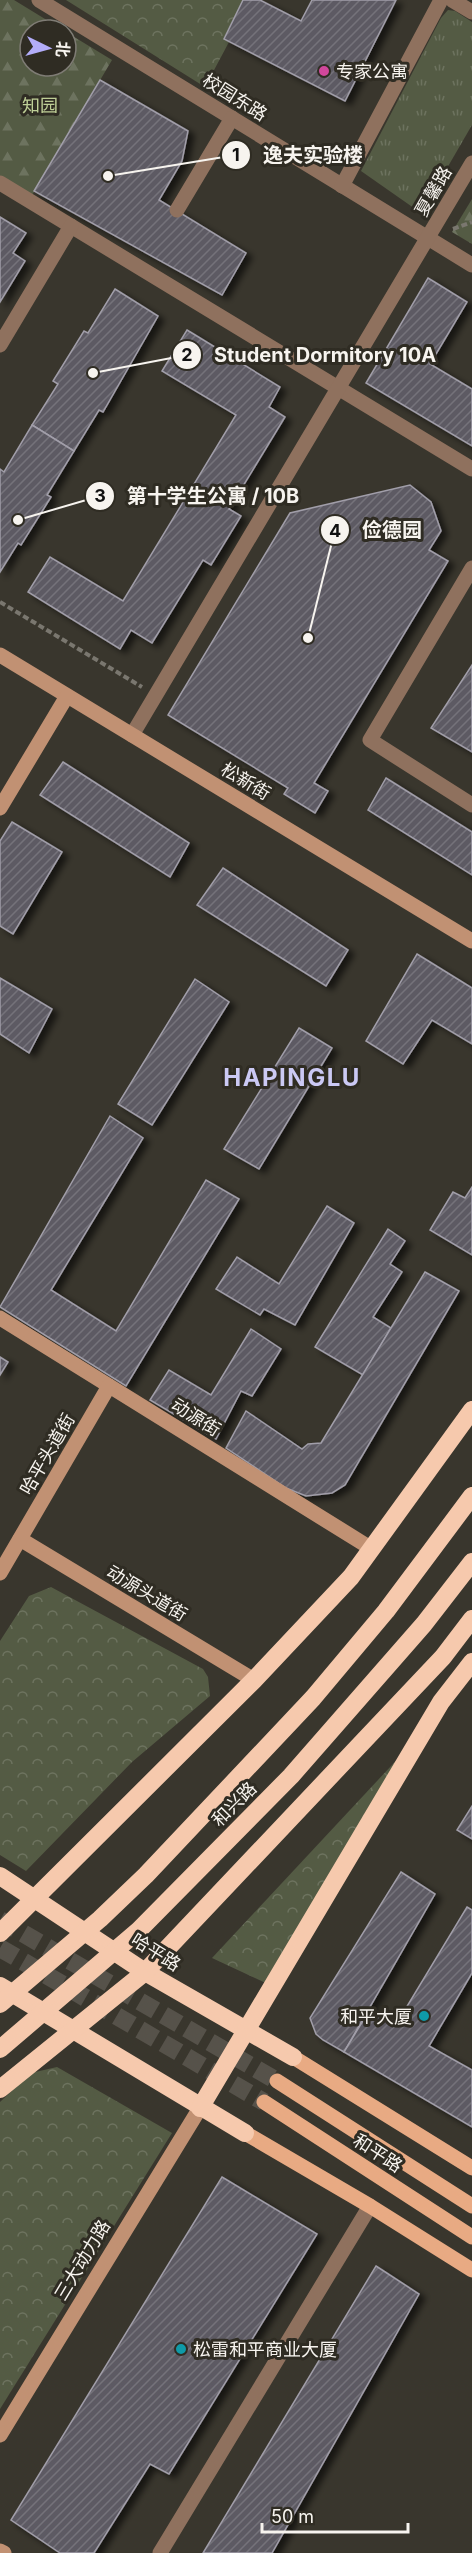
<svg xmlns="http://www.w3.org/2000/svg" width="472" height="2553" viewBox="0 0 472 2553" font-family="Inter,'Noto Sans SC',sans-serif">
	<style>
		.grass { fill: url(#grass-tufts) }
		.forest { fill: url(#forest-firs) }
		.park { fill: url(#park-crowns) }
		.building { fill: url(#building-hatch); stroke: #a19ea9; stroke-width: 1.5; filter: url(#shadow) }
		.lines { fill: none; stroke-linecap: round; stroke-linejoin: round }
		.highway-tunnel { stroke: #56524a; stroke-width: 18; stroke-dasharray: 18 9; stroke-linecap: butt }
		.path { stroke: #7a776f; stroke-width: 4; stroke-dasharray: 6 3; stroke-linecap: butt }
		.street { stroke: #8f715e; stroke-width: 15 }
		.secondary { stroke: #c19173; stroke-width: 15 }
		.primary { stroke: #e8aa83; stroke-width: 15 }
		.highway { stroke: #f6c9ad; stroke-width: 18 }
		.highway-bridge { stroke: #f6c9ad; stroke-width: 18 }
		.hotel-dot { fill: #d1479c; stroke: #2f2c23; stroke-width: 2 }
		.culture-dot { fill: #0f9aa8; stroke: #2f2c23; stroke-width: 2 }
		.labels { text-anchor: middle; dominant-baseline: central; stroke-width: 6; stroke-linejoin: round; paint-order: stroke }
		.poi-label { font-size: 18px; fill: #f7f4ef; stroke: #2f2c23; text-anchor: start }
		.street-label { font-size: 18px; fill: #f7f4ef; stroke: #2f2c23 }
		.park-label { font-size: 18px; fill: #bece96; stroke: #2f2c23 }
		.district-label { font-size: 24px; font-weight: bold; letter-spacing: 1.5px; fill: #cbc9f4; stroke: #2f2c23 }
		.leader { fill: none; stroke: #f7f4ef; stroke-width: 2 }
		.callout-dot { fill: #f7f4ef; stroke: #2f2c23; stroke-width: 2 }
		.mark-label { font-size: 18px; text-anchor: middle; font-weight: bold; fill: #111 }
		.callout-label { font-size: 20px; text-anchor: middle; font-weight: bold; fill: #f7f4ef; stroke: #2f2c23; stroke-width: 6; stroke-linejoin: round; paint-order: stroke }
	</style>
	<defs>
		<pattern id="grass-tufts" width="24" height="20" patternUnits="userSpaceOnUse" patternTransform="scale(1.5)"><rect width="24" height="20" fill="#545b44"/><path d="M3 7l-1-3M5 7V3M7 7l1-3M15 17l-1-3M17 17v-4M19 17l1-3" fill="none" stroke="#6d735f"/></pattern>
		<pattern id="forest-firs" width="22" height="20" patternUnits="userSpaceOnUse" patternTransform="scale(1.5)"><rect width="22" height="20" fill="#545b44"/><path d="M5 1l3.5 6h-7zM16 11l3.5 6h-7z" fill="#6d735f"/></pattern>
		<pattern id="park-crowns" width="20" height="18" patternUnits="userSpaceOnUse" patternTransform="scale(1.5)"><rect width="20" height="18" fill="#545b44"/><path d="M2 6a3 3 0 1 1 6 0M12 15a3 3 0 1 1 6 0" fill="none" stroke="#6d735f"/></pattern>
		<pattern id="building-hatch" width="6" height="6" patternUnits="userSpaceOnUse" patternTransform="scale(1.5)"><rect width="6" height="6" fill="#5d5a64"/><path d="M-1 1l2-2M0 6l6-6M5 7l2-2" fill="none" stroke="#75727a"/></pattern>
		<filter id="shadow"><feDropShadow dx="6" dy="4" stdDeviation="3" flood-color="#0009"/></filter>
	</defs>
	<rect width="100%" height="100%" fill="#39362d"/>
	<path class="grass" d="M 448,10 L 455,11 L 472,22 L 472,125 L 421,213 L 361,171 L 441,18 Z"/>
	<g class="forest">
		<path d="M 0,0 L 14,0 L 63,30 L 30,30 L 30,66 L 66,66 L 66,32 L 112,60 L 31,197 L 0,178 Z"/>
		<path d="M 472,199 L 472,244 L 452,232 Z"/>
	</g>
	<g class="park">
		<path d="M 66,0 L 243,0 L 224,38 L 229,42 L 205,87 Z"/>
		<path d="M 51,1587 L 203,1669 L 208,1677 L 210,1696 L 132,1762 L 26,1871 L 0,1855 L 0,1641 L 29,1596 Z"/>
		<path d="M 419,1736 L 272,1986 L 212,1958 Z"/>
		<path d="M 57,2067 L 172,2133 L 0,2409 L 0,2102 L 31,2073 Z"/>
	</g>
	<g class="building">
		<path d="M 243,0 L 260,0 L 301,21 L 312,0 L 396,0 L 345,101 L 224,39 Z"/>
		<path d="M 100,80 L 188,131 L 182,161 L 159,200 L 246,253 L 222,295 L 34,191 Z"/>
		<path d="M 0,217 L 26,233 L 13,253 L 25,261 L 0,302 Z"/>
		<path d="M 428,278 L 467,302 L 430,364 L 472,389 L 472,446 L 366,383 Z"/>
		<path d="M 115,289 L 158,316 L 103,412 L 99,410 L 74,451 L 32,425 L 58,384 L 53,381 L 84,331 L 88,333 Z"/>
		<path d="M 187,330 L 280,387 L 269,407 L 285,417 L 229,509 L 241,516 L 211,565 L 203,560 L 152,643 L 131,630 L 120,649 L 28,592 L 50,557 L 123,601 L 236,415 L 162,371 Z"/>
		<path d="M 32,425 L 74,451 L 47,495 L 51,497 L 21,545 L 18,543 L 0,572 L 0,469 L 4,472 Z"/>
		<path d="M 410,485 L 431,502 L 441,531 L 429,550 L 448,561 L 314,783 L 328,791 L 315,813 L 284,794 L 288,788 L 168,715 L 290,513 Z"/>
		<path d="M 472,665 L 472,752 L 431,728 Z"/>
		<path d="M 63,762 L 189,843 L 170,877 L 40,795 Z"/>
		<path d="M 386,778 L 472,832 L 472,875 L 368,810 Z"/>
		<path d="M 12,822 L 62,852 L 13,934 L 0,926 L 0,841 Z"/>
		<path d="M 223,868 L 348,950 L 326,986 L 197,905 Z"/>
		<path d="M 417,954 L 472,988 L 472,1044 L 432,1020 L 403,1064 L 366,1041 Z"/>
		<path d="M 0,978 L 52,1009 L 29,1053 L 0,1034 Z"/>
		<path d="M 195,979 L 229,1002 L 152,1125 L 118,1104 Z"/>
		<path d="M 299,1028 L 332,1048 L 259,1169 L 224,1149 Z"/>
		<path d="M 110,1116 L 143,1138 L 51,1290 L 116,1331 L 206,1180 L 239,1199 L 126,1386 L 0,1307 Z"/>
		<path d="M 472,1187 L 472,1255 L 430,1230 L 453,1192 L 465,1198 Z"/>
		<path d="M 327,1206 L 354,1223 L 295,1325 L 264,1309 L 260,1315 L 216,1289 L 237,1257 L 279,1284 Z"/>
		<path d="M 388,1229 L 405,1241 L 390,1264 L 402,1272 L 373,1317 L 391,1328 L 363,1375 L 315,1347 Z"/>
		<path d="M 425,1272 L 459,1291 L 345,1485 L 332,1493 L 306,1496 L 286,1488 L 226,1448 L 246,1411 L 302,1449 L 308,1444 L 321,1443 Z"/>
		<path d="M 251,1329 L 281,1349 L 252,1396 L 241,1391 L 216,1439 L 150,1400 L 169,1370 L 211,1395 Z"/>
		<path d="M 0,1357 L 8,1362 L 0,1375 Z"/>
		<path d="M 472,1806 L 472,1839 L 457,1830 Z"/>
		<path d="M 401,1872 L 435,1894 L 344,2052 L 323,2040 L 316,2034 L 310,2018 Z"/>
		<path d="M 467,1907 L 472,1910 L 472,1973 L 429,2046 L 472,2070 L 472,2127 L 344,2052 L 370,2009 L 397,2023 Z"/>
		<path d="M 222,2177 L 317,2234 L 169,2474 L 150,2464 L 94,2553 L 60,2553 L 11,2520 Z"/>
		<path d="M 376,2266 L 419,2294 L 272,2553 L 203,2553 Z"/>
	</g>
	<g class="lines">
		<g class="highway-tunnel">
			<path d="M 0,1920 L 277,2081"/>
			<path d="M 0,1948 L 264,2102"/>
		</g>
		<g class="path">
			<path d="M 453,229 L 472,222"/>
			<path d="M 0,602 L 142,687"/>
		</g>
		<g class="street">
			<path d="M 39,0 L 472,265"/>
			<path d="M 452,0 L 472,12"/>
			<path d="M 0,183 L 472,469"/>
			<path d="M 342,186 L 441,0"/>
			<path d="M 177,210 L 232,118"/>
			<path d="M 0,345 L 71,226"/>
			<path d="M 472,568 L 370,740 L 472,805"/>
			<path d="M 132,735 L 472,163"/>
			<path d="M 160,2553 L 370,2206"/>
		</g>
		<g class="secondary">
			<path d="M 0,655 L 472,941"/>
			<path d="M 0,808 L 67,696"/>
			<path d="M 0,1318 L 372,1549"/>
			<path d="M 20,1539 L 254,1680"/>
			<path d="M 0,1573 L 109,1386"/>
			<path d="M 0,2435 L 200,2108"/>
			<path d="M 0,2551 L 4,2553"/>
		</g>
		<g class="primary">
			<path d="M 293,2057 L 472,2168"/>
			<path d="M 277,2081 L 472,2206"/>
			<path d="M 264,2102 L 472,2237"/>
			<path d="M 245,2133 L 370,2206 L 472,2270"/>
		</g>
		<g class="highway">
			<path d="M 0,1876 L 145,1972 L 293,2057"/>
			<path d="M 0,1933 L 254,1680 L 351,1577 L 472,1410"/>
			<path d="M 0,1986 L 245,2133"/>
			<path d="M 0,2089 L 145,1972 L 443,1657 L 472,1619"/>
			<path d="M 200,2108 L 441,1702 L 472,1662"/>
		</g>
		<g class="highway-bridge">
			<path d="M 0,2004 L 100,1919 L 146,1875 L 313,1698 L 386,1611 L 472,1496"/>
			<path d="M 0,2049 L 139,1930 L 291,1776 L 424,1624 L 472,1562"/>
		</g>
	</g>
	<circle class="hotel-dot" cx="324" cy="71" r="6"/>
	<g class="culture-dot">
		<circle cx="424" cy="2016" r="6"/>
		<circle cx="181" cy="2349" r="6"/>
	</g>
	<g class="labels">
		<g class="poi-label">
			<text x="336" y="71">专家公寓</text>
			<text x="412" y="2016" text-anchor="end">和平大厦</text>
			<text x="193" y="2349">松雷和平商业大厦</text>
		</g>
		<g class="street-label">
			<text transform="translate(235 97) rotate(32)">校园东路</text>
			<text transform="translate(433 191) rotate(-60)">夏馨路</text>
			<text transform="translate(246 781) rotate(31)">松新街</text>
			<text transform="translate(196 1417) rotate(32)">动源街</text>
			<text transform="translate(47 1454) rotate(-60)">哈平头道街</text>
			<text transform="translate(147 1593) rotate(31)">动源头道街</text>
			<text transform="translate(234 1804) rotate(-45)">和兴路</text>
			<text transform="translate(156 1952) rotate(32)">哈平路</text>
			<text transform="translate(378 2153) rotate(33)">和平路</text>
			<text transform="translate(82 2260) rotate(-59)">三大动力路</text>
		</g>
		<g class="park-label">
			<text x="40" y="105">知园</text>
		</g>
		<g class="district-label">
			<text x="292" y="1077">HAPINGLU</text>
		</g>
	</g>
	<path class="leader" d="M108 176L236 155M93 373L187 355M18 520L100 496M308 638L335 530"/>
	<g class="callout-dot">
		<circle cx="108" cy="176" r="6"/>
		<circle cx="93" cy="373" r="6"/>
		<circle cx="18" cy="520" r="6"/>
		<circle cx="308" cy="638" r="6"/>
		<circle cx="236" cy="155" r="15"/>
		<circle cx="187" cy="355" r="15"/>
		<circle cx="100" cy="496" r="15"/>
		<circle cx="335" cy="530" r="15"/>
	</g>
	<g class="mark-label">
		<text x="236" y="161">1</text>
		<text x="187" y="361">2</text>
		<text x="100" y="502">3</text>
		<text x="335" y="537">4</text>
	</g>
	<g class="callout-label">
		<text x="313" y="162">逸夫实验楼</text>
		<text x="325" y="362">Student Dormitory 10A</text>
		<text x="213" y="503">第十学生公寓 / 10B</text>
		<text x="392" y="537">俭德园</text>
	</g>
	<g transform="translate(48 48) rotate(95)"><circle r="28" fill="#2f2c23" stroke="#7f7c75" stroke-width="1.5"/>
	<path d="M0-4.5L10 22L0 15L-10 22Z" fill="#b3adf9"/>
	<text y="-9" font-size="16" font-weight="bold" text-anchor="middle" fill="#f7f4ef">北</text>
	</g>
	<path d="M262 2523v9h146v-9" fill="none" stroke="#f7f4ef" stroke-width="3"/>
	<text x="271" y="2523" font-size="18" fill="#f7f4ef" stroke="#2f2c23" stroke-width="4.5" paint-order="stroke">50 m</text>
</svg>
